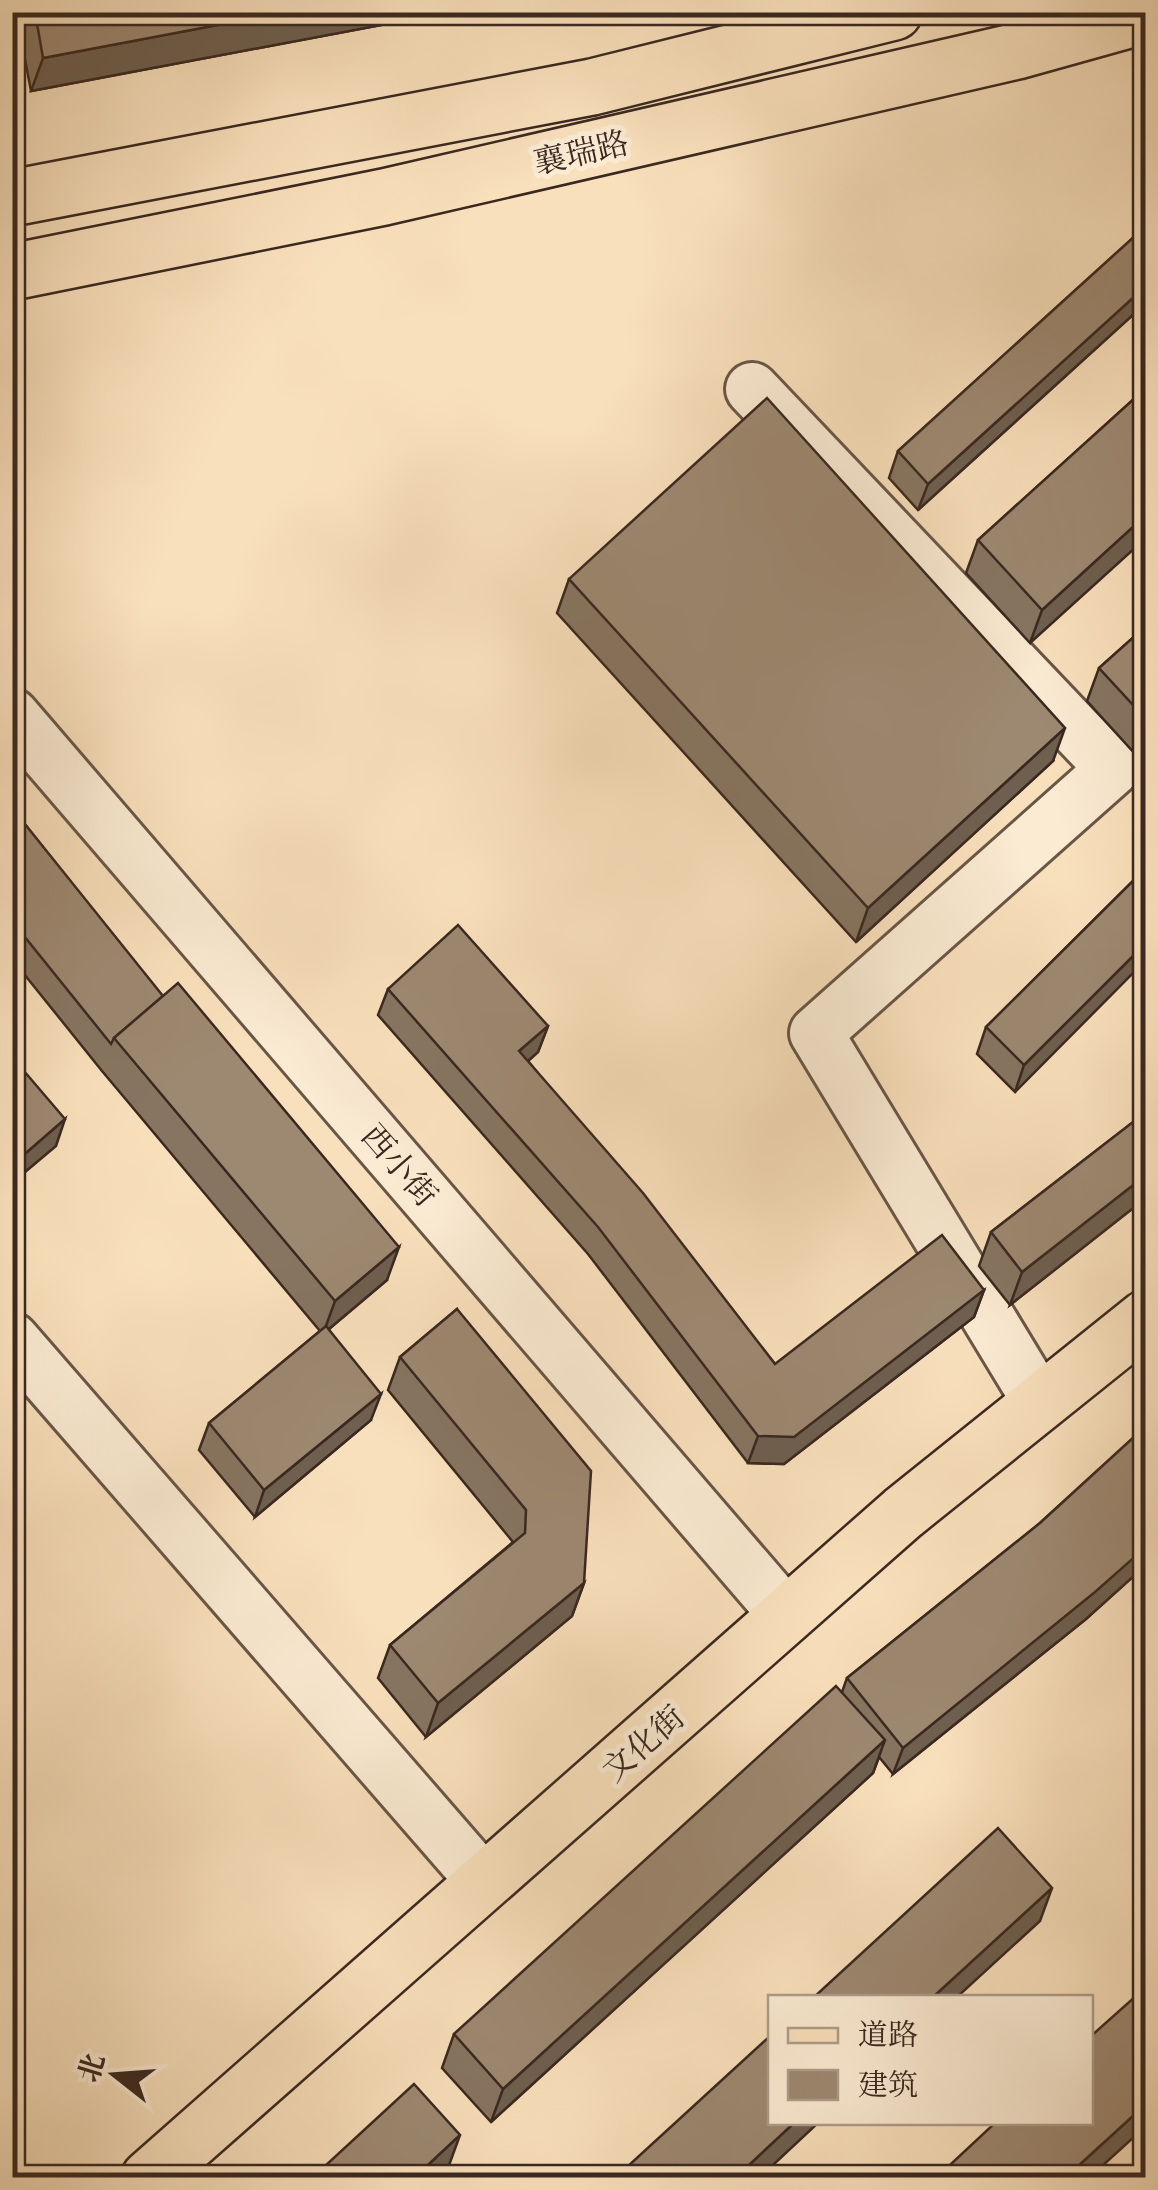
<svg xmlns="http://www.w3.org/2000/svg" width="1158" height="2190" viewBox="0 0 1158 2190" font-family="'Gentium Book Plus','Noto Serif SC',serif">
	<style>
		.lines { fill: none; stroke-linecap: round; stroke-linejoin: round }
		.minor-casing { stroke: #6a5647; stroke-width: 58 }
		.major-casing { stroke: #3a2820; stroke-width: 60 }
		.minor { stroke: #fbebd3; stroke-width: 52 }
		.major { stroke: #f9e0bc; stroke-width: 55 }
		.wall { fill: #877561; stroke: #3a2820; stroke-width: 2.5 }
		.shaded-wall { fill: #6e5f4f; stroke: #3a2820; stroke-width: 2.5 }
		.building { fill: #9d8871; stroke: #3a2820; stroke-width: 2.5 }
		.labels { text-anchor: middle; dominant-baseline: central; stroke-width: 10; stroke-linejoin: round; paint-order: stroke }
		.street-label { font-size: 32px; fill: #3a2820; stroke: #fbebd3 }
	</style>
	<rect width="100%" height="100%" fill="#f9e0bc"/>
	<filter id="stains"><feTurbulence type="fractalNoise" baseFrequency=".002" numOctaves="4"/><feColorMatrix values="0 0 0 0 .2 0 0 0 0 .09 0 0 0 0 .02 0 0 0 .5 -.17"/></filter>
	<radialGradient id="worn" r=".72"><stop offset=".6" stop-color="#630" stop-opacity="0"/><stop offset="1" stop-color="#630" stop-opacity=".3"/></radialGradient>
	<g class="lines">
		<defs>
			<g id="minor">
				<path d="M 752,389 L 1113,769 L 816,1033 L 1040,1403"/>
				<path d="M 12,715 L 787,1616"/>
				<path d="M 12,1339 L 484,1882"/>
			</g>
			<g id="major">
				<path d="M 12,198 L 592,87 L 894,12"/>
				<path d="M 12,272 L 384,197 L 1017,51 L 1146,15"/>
				<path d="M 149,2178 L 903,1513 L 1146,1318"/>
			</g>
		</defs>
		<use href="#minor" class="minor-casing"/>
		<use href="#major" class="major-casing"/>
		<use href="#minor" class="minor"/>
		<use href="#major" class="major"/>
	</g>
	<g class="wall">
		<path d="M 16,12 L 450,12 L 31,91 Z"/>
		<path d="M 1146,226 L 1146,303 L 918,510 L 889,478 L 898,451 Z"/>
		<path d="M 1146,388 L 1030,643 L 966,573 L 978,540 Z"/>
		<path d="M 569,579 L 1053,761 L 856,942 L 557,613 Z"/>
		<path d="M 1146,626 L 1146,766 L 1087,701 L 1099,668 Z"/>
		<path d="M 12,808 L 387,1280 L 329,1329 L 371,1420 L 255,1517 L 199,1450 L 209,1423 L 320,1331 L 102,1071 L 12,959 Z"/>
		<path d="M 1146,868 L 1015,1092 L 977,1054 L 986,1027 Z"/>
		<path d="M 388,989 L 548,1026 L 538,1052 L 528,1061 L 775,1364 L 984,1290 L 974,1317 L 784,1464 L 748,1463 L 588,1254 L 378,1015 Z"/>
		<path d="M 1146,1112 L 1146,1198 L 1010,1305 L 979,1266 L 991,1232 Z"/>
		<path d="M 457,1309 L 584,1583 L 572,1616 L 426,1737 L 378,1678 L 390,1645 L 513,1542 L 388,1390 L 400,1357 Z"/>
		<path d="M 1146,1426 L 1146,1565 L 1086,1619 L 893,1774 L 879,1757 L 873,1773 L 491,2122 L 442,2068 L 454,2034 L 842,1692 L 847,1678 L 1040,1523 Z"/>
	</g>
	<g class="shaded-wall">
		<path d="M 286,12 L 450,12 L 31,91 L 43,58 Z"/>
		<path d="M 1146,286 L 1146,303 L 918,510 L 928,484 Z"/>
		<path d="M 1146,515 L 1146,538 L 1030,643 L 1042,610 Z"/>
		<path d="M 1065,728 L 1053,761 L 856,942 L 868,908 Z"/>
		<path d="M 1146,943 L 1146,960 L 1015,1092 L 1024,1065 Z"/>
		<path d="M 548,1026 L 538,1052 L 510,1077 L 519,1051 Z"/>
		<path d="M 65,1119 L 56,1146 L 12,1183 L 12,1165 Z"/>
		<path d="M 1146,1175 L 1146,1198 L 1010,1305 L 1022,1272 Z"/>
		<path d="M 399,1247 L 387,1280 L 323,1334 L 335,1301 Z"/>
		<path d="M 984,1290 L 974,1317 L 784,1464 L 748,1463 L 758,1436 Z"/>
		<path d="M 381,1394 L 371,1420 L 255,1517 L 264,1490 Z"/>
		<path d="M 1146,1547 L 1146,1565 L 1086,1619 L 893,1774 L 903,1748 Z"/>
		<path d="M 584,1583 L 572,1616 L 426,1737 L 438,1703 Z"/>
		<path d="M 885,1740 L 873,1773 L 491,2122 L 503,2089 Z"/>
		<path d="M 1052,1888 L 1040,1921 L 956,1998 L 932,1998 Z"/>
		<path d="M 1146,2104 L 1146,2126 L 1089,2178 L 1065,2178 Z"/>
		<path d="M 795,2122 L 819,2122 L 759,2178 L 735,2178 Z"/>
		<path d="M 460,2135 L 448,2168 L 438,2178 L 414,2178 Z"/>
	</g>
	<g class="building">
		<path d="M 35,12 L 286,12 L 43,58 Z"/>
		<path d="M 1146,226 L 1146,286 L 928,484 L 898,451 Z"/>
		<path d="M 1146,388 L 1146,515 L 1042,610 L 978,540 Z"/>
		<path d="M 767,398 L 1065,728 L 868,908 L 569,579 Z"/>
		<path d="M 1146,626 L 1146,719 L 1099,668 Z"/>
		<path d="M 12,808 L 163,996 L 114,1038 L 111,1044 L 12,921 Z"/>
		<path d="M 1146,868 L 1146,943 L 1024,1065 L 986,1027 Z"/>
		<path d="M 458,925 L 548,1026 L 519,1051 L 643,1193 L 775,1364 L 942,1235 L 984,1290 L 794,1437 L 758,1436 L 598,1227 L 388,989 Z"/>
		<path d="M 178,983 L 399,1247 L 335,1301 L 114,1038 Z"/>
		<path d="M 12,1057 L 65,1119 L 12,1165 Z"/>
		<path d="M 1146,1112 L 1146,1175 L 1022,1272 L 991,1232 Z"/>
		<path d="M 457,1309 L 591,1471 L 584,1583 L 438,1703 L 390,1645 L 525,1533 L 526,1510 L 400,1357 Z"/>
		<path d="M 326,1326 L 381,1394 L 264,1490 L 209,1423 Z"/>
		<path d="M 1146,1426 L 1146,1547 L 1095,1592 L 903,1748 L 847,1678 L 1040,1523 Z"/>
		<path d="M 836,1686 L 885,1740 L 503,2089 L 454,2034 Z"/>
		<path d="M 998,1828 L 1052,1888 L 932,1998 L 813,1998 Z"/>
		<path d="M 1146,1987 L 1146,2104 L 1065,2178 L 936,2178 L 996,2122 L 1090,2122 L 1090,2037 Z"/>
		<path d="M 770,2036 L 770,2122 L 795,2122 L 735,2178 L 615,2178 Z"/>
		<path d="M 414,2084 L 460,2135 L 414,2178 L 312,2178 Z"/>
	</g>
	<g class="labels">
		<g class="street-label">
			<text transform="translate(581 152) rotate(-13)">襄瑞路</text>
			<text transform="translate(400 1165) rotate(49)">西小街</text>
			<text transform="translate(643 1743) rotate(-41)">文化街</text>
		</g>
	</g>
	<rect width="1158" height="2190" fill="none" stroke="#f9e0bc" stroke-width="50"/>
	<rect x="15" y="15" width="1128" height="2160" fill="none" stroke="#3a2820" stroke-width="5"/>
	<rect x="25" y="25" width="1108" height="2140" fill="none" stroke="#3a2820" stroke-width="2.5"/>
	<rect x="768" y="1995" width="325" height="130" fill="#fbebd3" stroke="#ae9d8b" stroke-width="2.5"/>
	<rect x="788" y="2028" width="50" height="15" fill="#f9e0bc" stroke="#ae9d8b" stroke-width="2.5"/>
	<text x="858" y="2045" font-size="30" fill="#3a2820">道路</text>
	<rect x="788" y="2070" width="50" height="30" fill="#9d8871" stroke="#ae9d8b" stroke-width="2.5"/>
	<text x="858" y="2095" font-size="30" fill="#3a2820">建筑</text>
	<g transform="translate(115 2075) rotate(287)" stroke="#fbebd3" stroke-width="8" paint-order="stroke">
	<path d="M0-8L18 38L0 25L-18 38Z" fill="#3a2820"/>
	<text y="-15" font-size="28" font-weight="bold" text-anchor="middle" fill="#3a2820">北</text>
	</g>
	<rect width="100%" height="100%" filter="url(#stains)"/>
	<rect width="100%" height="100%" fill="url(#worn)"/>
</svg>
